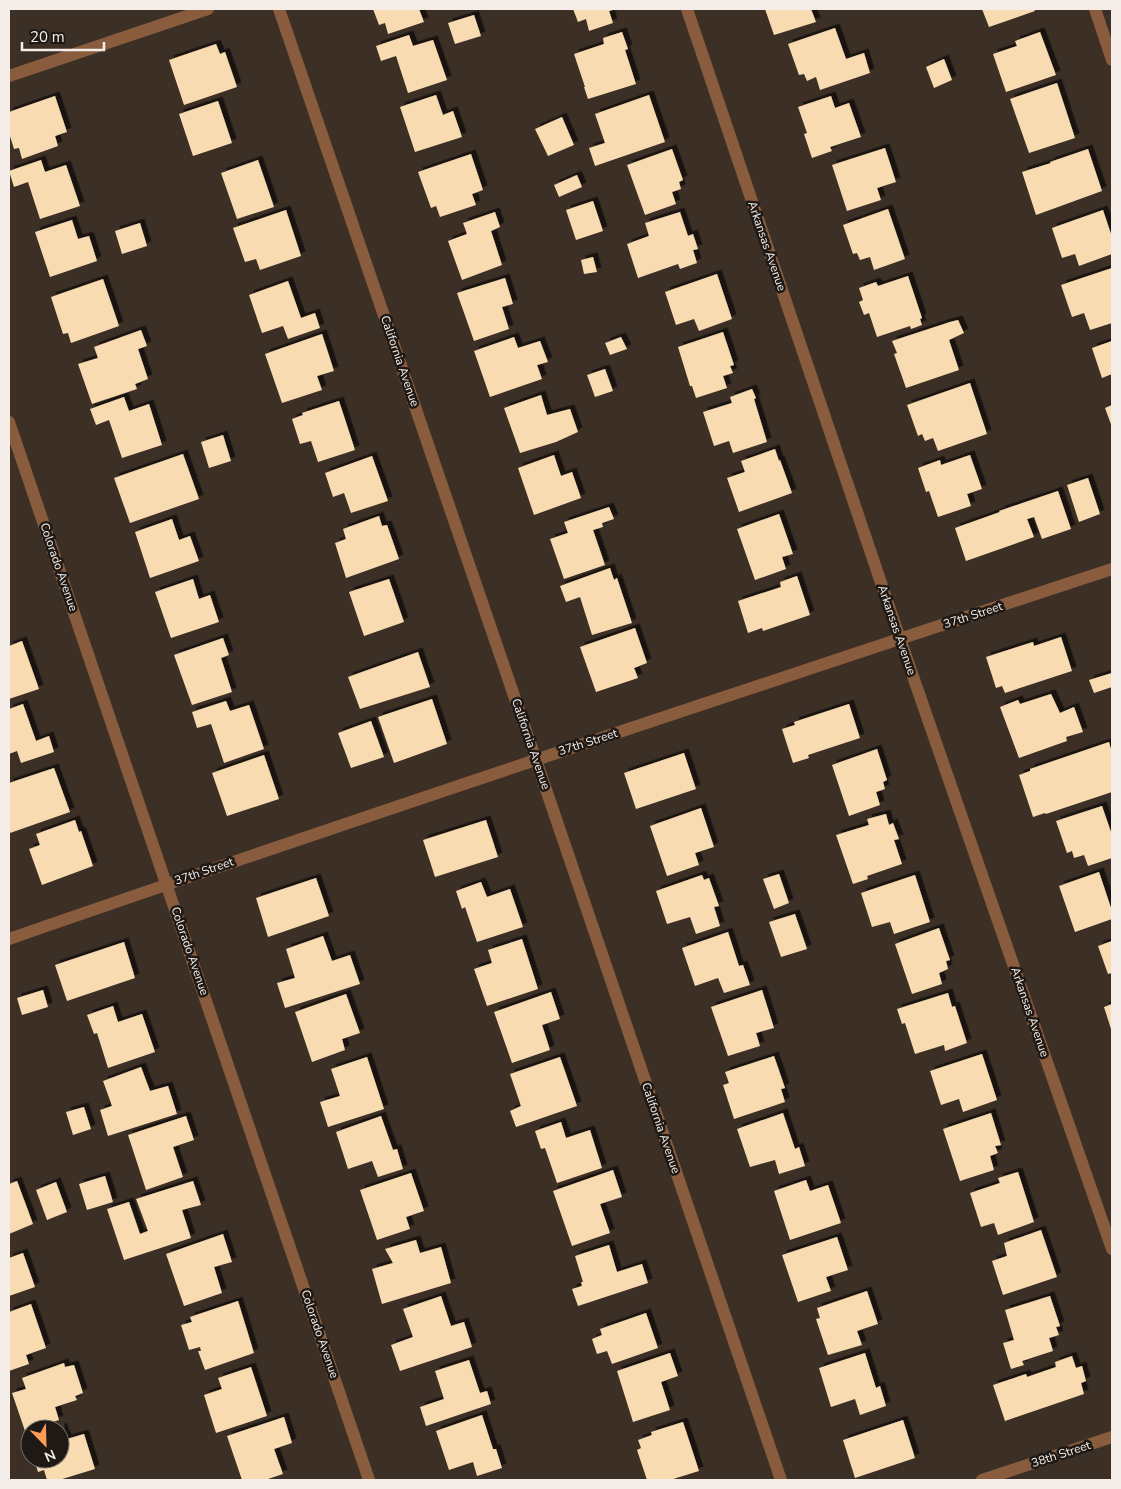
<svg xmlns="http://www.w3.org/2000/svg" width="1121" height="1489" viewBox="0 0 1121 1489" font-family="'Nunito Sans',sans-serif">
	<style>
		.building { fill: #f9dbb1; filter: url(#shadow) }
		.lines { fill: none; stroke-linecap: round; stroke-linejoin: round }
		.street { stroke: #895c3d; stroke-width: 12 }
		.labels { text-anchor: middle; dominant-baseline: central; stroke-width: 5; stroke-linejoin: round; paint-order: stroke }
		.street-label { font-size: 12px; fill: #f5ede7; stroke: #1f1915 }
	</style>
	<defs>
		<filter id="shadow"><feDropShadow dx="4.5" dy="-4.5" stdDeviation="0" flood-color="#0009"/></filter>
	</defs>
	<rect width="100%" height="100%" fill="#3c2f26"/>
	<g class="building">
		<path d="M 373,9 L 419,9 L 424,22 L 388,34 L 385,23 L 379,25 Z"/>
		<path d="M 573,9 L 616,9 L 609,11 L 613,23 L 589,31 L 586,19 L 578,22 Z"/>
		<path d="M 765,9 L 811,9 L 816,22 L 774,35 Z"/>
		<path d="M 982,9 L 1034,9 L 1035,11 L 989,27 Z"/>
		<path d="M 474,15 L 481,36 L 455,44 L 448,23 Z"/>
		<path d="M 835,28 L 846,59 L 864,53 L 870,73 L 820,90 L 816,77 L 807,81 L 804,74 L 799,75 L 788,44 Z"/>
		<path d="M 622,32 L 628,49 L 625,50 L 636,84 L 588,99 L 584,87 L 585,87 L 574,54 L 604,44 L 603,38 Z"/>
		<path d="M 1040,32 L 1056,75 L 1006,92 L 993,54 L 1017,46 L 1015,41 Z"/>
		<path d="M 409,35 L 413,46 L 433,40 L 447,80 L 408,93 L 396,56 L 381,61 L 376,46 Z"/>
		<path d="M 216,44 L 220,54 L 225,52 L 237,87 L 184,105 L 169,60 Z"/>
		<path d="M 944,59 L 952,80 L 934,88 L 926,67 Z"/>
		<path d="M 1057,83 L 1075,138 L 1029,153 L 1010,99 Z"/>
		<path d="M 436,95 L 443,115 L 453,111 L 462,137 L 415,152 L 400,107 Z"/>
		<path d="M 649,95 L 665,142 L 595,166 L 589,148 L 605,143 L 595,114 Z"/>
		<path d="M 55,96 L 67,132 L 55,136 L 58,146 L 22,159 L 19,148 L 14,149 L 9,133 L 9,112 Z"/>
		<path d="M 831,96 L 835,108 L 849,103 L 861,137 L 830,147 L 832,151 L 812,158 L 804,134 L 807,133 L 798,107 Z"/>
		<path d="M 218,101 L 232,143 L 193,156 L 179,114 Z"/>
		<path d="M 562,117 L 574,145 L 548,156 L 535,129 Z"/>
		<path d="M 885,148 L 896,182 L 877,188 L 881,200 L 847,211 L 832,165 Z"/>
		<path d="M 672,149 L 683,180 L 679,182 L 681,189 L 672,192 L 676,204 L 645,215 L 627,165 Z"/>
		<path d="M 1088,149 L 1102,191 L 1036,215 L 1022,172 L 1051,163 L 1050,162 Z"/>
		<path d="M 471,154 L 483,190 L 472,194 L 476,205 L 440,217 L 436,206 L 431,208 L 418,172 Z"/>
		<path d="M 41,160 L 45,172 L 66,165 L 80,206 L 40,219 L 28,182 L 14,187 L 9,171 Z"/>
		<path d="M 258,160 L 274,207 L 237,219 L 221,173 Z"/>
		<path d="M 577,175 L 582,187 L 559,197 L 554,185 Z"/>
		<path d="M 593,201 L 603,231 L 576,240 L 566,210 Z"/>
		<path d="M 888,209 L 905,259 L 874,270 L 870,257 L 860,260 L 857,253 L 853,254 L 843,225 Z"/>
		<path d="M 286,210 L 301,256 L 260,270 L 256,259 L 245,262 L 233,228 Z"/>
		<path d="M 1103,210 L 1112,237 L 1112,254 L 1079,266 L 1075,254 L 1062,258 L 1052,228 Z"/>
		<path d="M 495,212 L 500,227 L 491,231 L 502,265 L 462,280 L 448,241 L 467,234 L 463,223 Z"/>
		<path d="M 680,212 L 688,236 L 693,234 L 698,249 L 693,250 L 697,263 L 680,269 L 678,264 L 638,278 L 627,244 L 649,236 L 645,223 Z"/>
		<path d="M 72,220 L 78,239 L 89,236 L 97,261 L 50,277 L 35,232 Z"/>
		<path d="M 140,223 L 147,246 L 122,254 L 115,231 Z"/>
		<path d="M 593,257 L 597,272 L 584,274 L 581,260 Z"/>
		<path d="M 1112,268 L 1112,323 L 1090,330 L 1084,313 L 1072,317 L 1061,285 Z"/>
		<path d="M 717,274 L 732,319 L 699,331 L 694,319 L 676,325 L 665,292 Z"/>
		<path d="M 908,276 L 922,318 L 920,319 L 922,325 L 911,329 L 910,326 L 877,337 L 869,313 L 864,315 L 859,302 L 863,300 L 859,288 L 876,282 L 878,286 Z"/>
		<path d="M 505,278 L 513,304 L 502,307 L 509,329 L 474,341 L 457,293 Z"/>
		<path d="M 103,279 L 119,326 L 71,343 L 68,333 L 63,334 L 51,297 Z"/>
		<path d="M 288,281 L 301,318 L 315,313 L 320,328 L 288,339 L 283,326 L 262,333 L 249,295 Z"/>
		<path d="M 958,320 L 964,333 L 949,340 L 959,370 L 906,388 L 894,354 L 897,353 L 892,341 L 950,322 Z"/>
		<path d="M 141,330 L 147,346 L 138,349 L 148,379 L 135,384 L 137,389 L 92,404 L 78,364 L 98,358 L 94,347 Z"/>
		<path d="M 723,332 L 734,365 L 730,366 L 733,373 L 723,376 L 727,388 L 696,398 L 692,386 L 690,386 L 678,347 Z"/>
		<path d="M 322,334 L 334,371 L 317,376 L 322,390 L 282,403 L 265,354 Z"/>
		<path d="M 514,337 L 518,348 L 540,341 L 548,362 L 537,365 L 542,379 L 490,397 L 474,351 Z"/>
		<path d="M 621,337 L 627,349 L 610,355 L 605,343 Z"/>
		<path d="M 1112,341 L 1112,374 L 1102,378 L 1092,348 Z"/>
		<path d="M 605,369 L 613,391 L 595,397 L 587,375 Z"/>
		<path d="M 970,383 L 987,434 L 938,451 L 933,438 L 925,441 L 922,434 L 918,436 L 907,405 Z"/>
		<path d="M 752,389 L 756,398 L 754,399 L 767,442 L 733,453 L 729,441 L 714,446 L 703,412 L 732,403 L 730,397 Z"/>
		<path d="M 541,395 L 547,415 L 570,409 L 578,432 L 556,442 L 520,453 L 504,408 Z"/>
		<path d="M 124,397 L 129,411 L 149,404 L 162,445 L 122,458 L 109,420 L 96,425 L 90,409 Z"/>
		<path d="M 339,401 L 355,450 L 318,462 L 311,441 L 300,444 L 292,419 L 303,415 L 302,413 Z"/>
		<path d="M 1112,405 L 1112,427 L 1105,408 Z"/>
		<path d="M 223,435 L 231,461 L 209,468 L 201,442 Z"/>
		<path d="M 775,449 L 779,461 L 780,460 L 792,493 L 739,512 L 727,478 L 745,472 L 741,461 Z"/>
		<path d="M 183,454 L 199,499 L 130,523 L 114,478 Z"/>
		<path d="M 554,455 L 561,476 L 572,472 L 581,498 L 534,515 L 518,468 Z"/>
		<path d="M 970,455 L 982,489 L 967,494 L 971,506 L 938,517 L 929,491 L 926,492 L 918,468 L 940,460 L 941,465 Z"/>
		<path d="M 372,456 L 388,501 L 351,513 L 344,493 L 333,497 L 325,473 Z"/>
		<path d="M 1088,478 L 1100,514 L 1079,522 L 1067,485 Z"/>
		<path d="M 1058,491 L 1071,529 L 1042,539 L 1034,517 L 1027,519 L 1034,537 L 966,561 L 955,528 L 1000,512 L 999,511 Z"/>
		<path d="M 609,507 L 614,519 L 602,523 L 603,527 L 593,530 L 605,565 L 564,579 L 550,539 L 568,533 L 564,522 Z"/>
		<path d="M 779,514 L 793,554 L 782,557 L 786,569 L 755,580 L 737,529 Z"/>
		<path d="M 379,516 L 382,526 L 387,525 L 399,559 L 346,578 L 335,543 L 346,539 L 343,529 Z"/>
		<path d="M 172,519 L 179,540 L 190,536 L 199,561 L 150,578 L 135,532 Z"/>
		<path d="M 610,568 L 614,580 L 617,578 L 632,623 L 592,635 L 580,597 L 566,602 L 560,586 Z"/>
		<path d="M 797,576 L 810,615 L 763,631 L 762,628 L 748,633 L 738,601 L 781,587 L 780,582 Z"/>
		<path d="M 193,579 L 199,599 L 210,595 L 219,622 L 171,638 L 155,592 Z"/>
		<path d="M 389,579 L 404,622 L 364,636 L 349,592 Z"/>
		<path d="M 635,628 L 647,663 L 634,668 L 638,678 L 596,692 L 580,647 Z"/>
		<path d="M 1061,637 L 1072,671 L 1005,693 L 1002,686 L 996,688 L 986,657 L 1033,642 L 1034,646 Z"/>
		<path d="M 223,638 L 229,655 L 221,658 L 232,692 L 192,705 L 174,655 Z"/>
		<path d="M 22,641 L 39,689 L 9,699 L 9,646 Z"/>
		<path d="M 418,652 L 430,687 L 360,709 L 348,677 Z"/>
		<path d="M 1112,673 L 1112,687 L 1094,693 L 1089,680 Z"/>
		<path d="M 1051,694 L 1060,713 L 1074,707 L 1083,732 L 1066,737 L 1067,741 L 1019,758 L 1000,707 L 1018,700 L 1020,704 Z"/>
		<path d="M 432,699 L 447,744 L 394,763 L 378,717 Z"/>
		<path d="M 226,701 L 230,711 L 249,705 L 264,749 L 224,763 L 211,724 L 197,728 L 192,712 Z"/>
		<path d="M 23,704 L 36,741 L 49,736 L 54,752 L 21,763 L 17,751 L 9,754 L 9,709 Z"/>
		<path d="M 849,704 L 860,738 L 808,755 L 809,758 L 793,763 L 782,729 L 795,725 L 794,722 Z"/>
		<path d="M 371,721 L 384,757 L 351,768 L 338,733 Z"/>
		<path d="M 1109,742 L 1112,753 L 1112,792 L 1046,814 L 1045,813 L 1033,817 L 1019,775 L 1030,771 L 1030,769 Z"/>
		<path d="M 877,749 L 887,780 L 883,782 L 885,789 L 876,792 L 880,805 L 849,816 L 832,765 Z"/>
		<path d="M 684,753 L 696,789 L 636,809 L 624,773 Z"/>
		<path d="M 264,755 L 279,799 L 227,816 L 212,773 Z"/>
		<path d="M 54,768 L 70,812 L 10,833 L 9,783 Z"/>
		<path d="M 1102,806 L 1112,835 L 1112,858 L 1088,866 L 1084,855 L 1074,858 L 1072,851 L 1067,853 L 1056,821 Z"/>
		<path d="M 701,808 L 714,847 L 695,853 L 699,865 L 667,876 L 650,826 Z"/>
		<path d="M 886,814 L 889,825 L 893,823 L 899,839 L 894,840 L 902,864 L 867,876 L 868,879 L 853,884 L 836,835 L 869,825 L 867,819 Z"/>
		<path d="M 75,820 L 79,832 L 81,831 L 93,866 L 42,885 L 29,849 L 40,845 L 36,834 Z"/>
		<path d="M 486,820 L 498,857 L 435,877 L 423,840 Z"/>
		<path d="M 1099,872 L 1112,911 L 1112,919 L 1075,932 L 1059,886 Z"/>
		<path d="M 779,874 L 789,903 L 774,909 L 763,879 Z"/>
		<path d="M 702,875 L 704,880 L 709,878 L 719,906 L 714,907 L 720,926 L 696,934 L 690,917 L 667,924 L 656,891 Z"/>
		<path d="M 915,875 L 930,922 L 894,934 L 890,922 L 872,927 L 861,893 Z"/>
		<path d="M 316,878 L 329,916 L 268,937 L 256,898 Z"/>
		<path d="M 481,882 L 487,897 L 510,889 L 523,927 L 477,942 L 465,907 L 462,909 L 456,891 Z"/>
		<path d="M 795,914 L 807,949 L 781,957 L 769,922 Z"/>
		<path d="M 939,928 L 950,960 L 946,961 L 948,969 L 939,973 L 942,984 L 912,994 L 895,944 Z"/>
		<path d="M 728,932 L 739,966 L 743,965 L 750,985 L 724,993 L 718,978 L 695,986 L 682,948 Z"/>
		<path d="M 323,936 L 332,961 L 350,955 L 360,984 L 285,1008 L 277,983 L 295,978 L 286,949 Z"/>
		<path d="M 522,939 L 538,989 L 487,1006 L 474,969 L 492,963 L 488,950 Z"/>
		<path d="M 1112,941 L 1112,973 L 1108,974 L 1098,946 Z"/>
		<path d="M 124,942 L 135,978 L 67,1001 L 55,965 Z"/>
		<path d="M 43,990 L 48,1007 L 22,1015 L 17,998 Z"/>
		<path d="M 762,990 L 774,1028 L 756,1033 L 760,1046 L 728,1056 L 711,1007 Z"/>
		<path d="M 551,992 L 560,1019 L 542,1025 L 550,1050 L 512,1063 L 494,1012 Z"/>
		<path d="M 948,993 L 952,1007 L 955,1006 L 967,1043 L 945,1051 L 944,1045 L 915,1054 L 905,1023 L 902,1024 L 897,1009 Z"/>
		<path d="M 346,994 L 360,1033 L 342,1039 L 345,1050 L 312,1062 L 295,1012 Z"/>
		<path d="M 1112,1004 L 1112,1032 L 1104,1007 Z"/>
		<path d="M 113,1006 L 118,1022 L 142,1014 L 155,1052 L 108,1068 L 97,1033 L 94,1034 L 87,1015 Z"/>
		<path d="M 982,1054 L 997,1100 L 963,1112 L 959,1099 L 941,1105 L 930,1071 Z"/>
		<path d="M 774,1056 L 785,1088 L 781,1089 L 785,1102 L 734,1119 L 723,1085 L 729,1083 L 725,1072 Z"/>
		<path d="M 367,1057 L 384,1109 L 328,1127 L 320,1102 L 340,1096 L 331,1069 Z"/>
		<path d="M 560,1057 L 577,1106 L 516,1127 L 510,1111 L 521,1106 L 510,1074 Z"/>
		<path d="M 141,1067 L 150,1091 L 168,1086 L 177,1114 L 108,1136 L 100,1110 L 112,1106 L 103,1081 Z"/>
		<path d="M 84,1107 L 91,1129 L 73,1135 L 66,1112 Z"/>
		<path d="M 783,1113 L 795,1149 L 799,1147 L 805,1166 L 779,1174 L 775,1160 L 750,1167 L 737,1129 Z"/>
		<path d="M 991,1113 L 1001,1145 L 995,1146 L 998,1153 L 990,1156 L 994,1170 L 960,1181 L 943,1129 Z"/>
		<path d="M 186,1116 L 194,1140 L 173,1147 L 183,1177 L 146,1190 L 128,1135 Z"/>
		<path d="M 381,1116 L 393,1150 L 397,1149 L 403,1169 L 378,1177 L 372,1161 L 348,1169 L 336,1132 Z"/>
		<path d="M 561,1122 L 566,1138 L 590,1130 L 602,1168 L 557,1183 L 545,1148 L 541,1149 L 535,1131 Z"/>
		<path d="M 613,1170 L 622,1197 L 600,1204 L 610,1233 L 572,1246 L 553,1191 Z"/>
		<path d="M 1018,1172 L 1034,1222 L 998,1235 L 994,1223 L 981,1227 L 970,1193 L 1000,1183 L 998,1178 Z"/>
		<path d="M 411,1173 L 424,1211 L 406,1217 L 410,1229 L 377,1240 L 360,1190 Z"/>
		<path d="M 105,1176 L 113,1202 L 87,1210 L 79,1184 Z"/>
		<path d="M 806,1180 L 810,1191 L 828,1185 L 841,1223 L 790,1240 L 774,1191 Z"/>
		<path d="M 17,1181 L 33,1224 L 9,1234 L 9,1184 Z"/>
		<path d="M 193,1181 L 201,1205 L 182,1210 L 191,1238 L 124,1260 L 107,1209 L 129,1202 L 140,1234 L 148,1231 L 136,1199 Z"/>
		<path d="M 56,1182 L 67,1212 L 47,1220 L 36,1190 Z"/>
		<path d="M 1041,1230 L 1057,1277 L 1003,1295 L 992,1261 L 1007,1256 L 1004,1243 Z"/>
		<path d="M 223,1234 L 232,1262 L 214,1267 L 222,1293 L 184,1306 L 166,1254 Z"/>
		<path d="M 837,1237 L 848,1270 L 826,1277 L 831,1291 L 798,1302 L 782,1255 Z"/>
		<path d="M 416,1240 L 420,1253 L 441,1247 L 451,1283 L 382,1304 L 372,1269 L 393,1263 L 385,1249 Z"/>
		<path d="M 609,1245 L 617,1272 L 642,1264 L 648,1283 L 578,1306 L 572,1289 L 582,1286 L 581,1282 L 583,1282 L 575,1256 Z"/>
		<path d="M 23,1253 L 35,1287 L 9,1296 L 9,1258 Z"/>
		<path d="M 867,1291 L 878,1324 L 857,1331 L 862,1345 L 828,1355 L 816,1319 L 820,1318 L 817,1308 Z"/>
		<path d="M 441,1296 L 451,1326 L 464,1322 L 472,1347 L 400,1371 L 391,1345 L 413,1337 L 403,1309 Z"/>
		<path d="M 1050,1296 L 1060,1326 L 1056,1327 L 1059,1335 L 1049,1338 L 1053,1351 L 1022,1361 L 1024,1365 L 1011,1369 L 1003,1343 L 1014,1340 L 1005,1310 Z"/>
		<path d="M 238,1301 L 254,1353 L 205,1370 L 198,1351 L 201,1351 L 200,1347 L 189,1350 L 181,1325 L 192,1322 L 190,1317 Z"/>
		<path d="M 31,1304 L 46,1348 L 26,1355 L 29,1364 L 9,1371 L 9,1312 Z"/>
		<path d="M 646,1313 L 658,1348 L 612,1364 L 607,1351 L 597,1354 L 592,1339 L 602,1335 L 600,1329 Z"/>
		<path d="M 670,1353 L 678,1376 L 661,1382 L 670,1410 L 633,1422 L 617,1371 Z"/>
		<path d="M 865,1353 L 876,1388 L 880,1386 L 886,1406 L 860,1415 L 855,1399 L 831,1407 L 819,1368 Z"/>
		<path d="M 1072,1356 L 1076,1368 L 1082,1366 L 1086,1381 L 1081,1383 L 1084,1394 L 1005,1421 L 993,1385 L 1026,1374 L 1027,1377 L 1056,1367 L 1055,1362 Z"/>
		<path d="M 469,1360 L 480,1393 L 487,1391 L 491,1404 L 426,1426 L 420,1407 L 444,1399 L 435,1371 Z"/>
		<path d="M 64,1363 L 65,1367 L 74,1365 L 83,1393 L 75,1396 L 77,1400 L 55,1407 L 59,1420 L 25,1431 L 12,1393 L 26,1389 L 22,1378 Z"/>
		<path d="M 251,1367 L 267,1416 L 216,1433 L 204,1395 L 222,1389 L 218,1378 Z"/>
		<path d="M 482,1415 L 493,1449 L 496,1449 L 502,1468 L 477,1476 L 473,1462 L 449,1470 L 436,1431 Z"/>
		<path d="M 284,1417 L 292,1443 L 274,1449 L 283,1474 L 265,1480 L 242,1480 L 227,1436 Z"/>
		<path d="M 903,1420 L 915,1458 L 855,1478 L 843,1440 Z"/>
		<path d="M 683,1422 L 699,1471 L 670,1480 L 647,1480 L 637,1450 L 641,1448 L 638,1440 L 652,1435 L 651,1432 Z"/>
		<path d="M 62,1427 L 67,1439 L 84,1434 L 95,1469 L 59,1480 L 47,1480 L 44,1470 L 38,1472 L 34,1459 L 60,1459 L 60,1428 Z"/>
	</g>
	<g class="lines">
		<g class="street">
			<path d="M 279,9 L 536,760 L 781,1480"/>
			<path d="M 687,9 L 900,639 L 1112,1249"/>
			<path d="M 1095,9 L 1112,60"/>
			<path d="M 9,76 L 208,9"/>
			<path d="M 9,422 L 369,1480"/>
			<path d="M 9,939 C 375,812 744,690 1112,569"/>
			<path d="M 982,1480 L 1112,1437"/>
		</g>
	</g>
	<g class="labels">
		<g class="street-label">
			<text transform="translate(767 246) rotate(71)">Arkansas Avenue</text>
			<text transform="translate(400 361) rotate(71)">California Avenue</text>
			<text transform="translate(59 567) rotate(71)">Colorado Avenue</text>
			<text transform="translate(973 615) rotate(-18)">37th Street</text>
			<text transform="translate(897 630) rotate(71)">Arkansas Avenue</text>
			<text transform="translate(588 742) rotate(-18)">37th Street</text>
			<text transform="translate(531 744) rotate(71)">California Avenue</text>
			<text transform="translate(204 871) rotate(-19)">37th Street</text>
			<text transform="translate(190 951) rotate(71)">Colorado Avenue</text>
			<text transform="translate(1030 1012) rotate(71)">Arkansas Avenue</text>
			<text transform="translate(661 1128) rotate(71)">California Avenue</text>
			<text transform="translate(320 1334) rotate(71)">Colorado Avenue</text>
			<text transform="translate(1061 1454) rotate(-18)">38th Street</text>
		</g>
	</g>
	<rect width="1121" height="1489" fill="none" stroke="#f5ede7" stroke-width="20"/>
	<g transform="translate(45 1444) rotate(157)"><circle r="24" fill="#1f1915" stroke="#756e69"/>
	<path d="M0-4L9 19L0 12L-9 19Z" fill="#fe9c57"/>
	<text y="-8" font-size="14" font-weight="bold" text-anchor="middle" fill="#f5ede7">N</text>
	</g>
	<path d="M22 42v8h82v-8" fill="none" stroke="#f5ede7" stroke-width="2.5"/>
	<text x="30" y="42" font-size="15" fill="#f5ede7" stroke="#1f1915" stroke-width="4" paint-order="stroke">20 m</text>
</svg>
